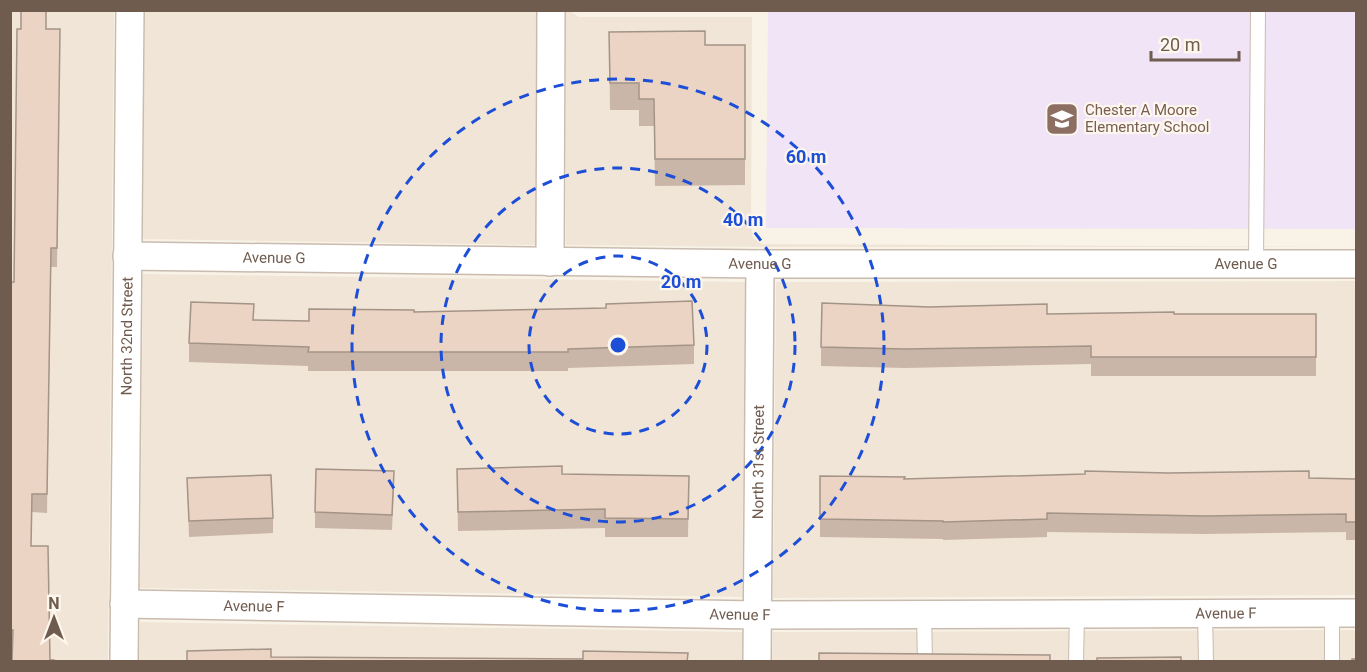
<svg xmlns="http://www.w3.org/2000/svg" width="1367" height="672" viewBox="0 0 1367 672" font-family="Roboto,sans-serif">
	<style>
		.residential { fill: #f0e5d7 }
		.education { fill: #f0e4f6 }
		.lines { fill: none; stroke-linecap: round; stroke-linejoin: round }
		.service-casing { stroke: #cabbaf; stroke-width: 16 }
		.minor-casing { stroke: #cabbaf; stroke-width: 30 }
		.service { stroke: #fff; stroke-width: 14 }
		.minor { stroke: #fff; stroke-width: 27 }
		.wall { fill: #cab6a8 }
		.building { fill: #ebd4c3; stroke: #a49488; stroke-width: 1.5 }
		.ring { fill: none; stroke: #1d4ed8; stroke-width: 3; stroke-dasharray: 10 8 }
		.labels { text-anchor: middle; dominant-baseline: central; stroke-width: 4.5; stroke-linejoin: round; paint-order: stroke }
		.education-label { font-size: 15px; fill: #785e54; stroke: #fdf7ed; text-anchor: start }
		.street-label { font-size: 15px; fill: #705b4f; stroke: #fdf7ed }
		.centre { fill: #1d4ed8; stroke: #fdf7ed; stroke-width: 3 }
		.ring-label { font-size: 18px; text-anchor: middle; font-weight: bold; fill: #1d4ed8; stroke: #fdf7ed; stroke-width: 4.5; stroke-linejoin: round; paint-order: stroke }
	</style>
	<rect width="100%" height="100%" fill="#f9f3e7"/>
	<g class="residential">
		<path d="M 568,10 L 579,17 L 752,17 L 751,227 L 753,238 L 761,244 L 1356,247 L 760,247 L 566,245 L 566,11 Z"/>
		<path d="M 10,11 L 114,11 L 108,661 L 11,661 Z"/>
		<path d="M 145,11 L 536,11 L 535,245 L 143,239 Z"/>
		<path d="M 143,274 L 745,282 L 742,597 L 140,588 Z"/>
		<path d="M 1356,281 L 1356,595 L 773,598 L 776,282 Z"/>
		<path d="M 140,622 L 742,632 L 742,661 L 139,662 Z"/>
		<path d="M 1356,630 L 1356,661 L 772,662 L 773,632 Z"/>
	</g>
	<path class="education" d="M 768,11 L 1356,11 L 1356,229 L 766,228 Z"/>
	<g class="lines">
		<defs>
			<g id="service">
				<path d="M 1256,264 L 1258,10"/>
				<path d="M 1205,613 L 1206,662"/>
				<path d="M 924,614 L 925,662"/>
				<path d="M 1076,662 L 1077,614"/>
				<path d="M 1332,662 L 1332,613"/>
			</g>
			<g id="minor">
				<path id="s1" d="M 127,256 L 760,264 L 1356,264"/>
				<path d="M 550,262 L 551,10"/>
				<path id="s2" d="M 124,604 L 757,615 L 1356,613"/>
				<path id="s3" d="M 124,662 L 130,10"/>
				<path id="s4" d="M 757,662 L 760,264"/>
			</g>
		</defs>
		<use href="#service" class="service-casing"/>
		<use href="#minor" class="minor-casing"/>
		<use href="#service" class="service"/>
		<use href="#minor" class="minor"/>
	</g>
	<g class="wall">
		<path d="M 21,29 L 60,29 L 57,267 L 51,267 L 47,513 L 32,512 L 31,546 L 50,660 L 54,662 L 10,648 L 10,282 L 14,282 Z"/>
		<path d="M 609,32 L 705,45 L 745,45 L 745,185 L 655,186 L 654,126 L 639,126 L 639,110 L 610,110 Z"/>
		<path d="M 414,312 L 694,345 L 694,364 L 568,368 L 568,371 L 308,371 L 308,366 L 189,362 L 189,343 L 254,320 L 309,321 Z"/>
		<path d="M 1047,314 L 1316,314 L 1316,376 L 1091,376 L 1091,364 L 905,368 L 821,366 L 821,347 Z"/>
		<path d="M 457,469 L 562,474 L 689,476 L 688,537 L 605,537 L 605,528 L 458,531 Z"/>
		<path d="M 820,476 L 904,479 L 1309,478 L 1356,479 L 1356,540 L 1346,540 L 1346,532 L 1205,534 L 1047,532 L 1047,537 L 943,540 L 943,539 L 820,537 Z"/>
		<path d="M 187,478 L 273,518 L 273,533 L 189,537 Z"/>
		<path d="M 394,487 L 392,530 L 315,528 L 315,512 Z"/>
	</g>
	<g class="building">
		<path d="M 21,10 L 46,10 L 46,29 L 60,29 L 57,248 L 51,248 L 47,494 L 32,494 L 31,546 L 48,546 L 50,660 L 54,660 L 54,662 L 12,662 L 13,630 L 10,630 L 10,282 L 14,282 L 17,29 L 21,29 Z"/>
		<path d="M 705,31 L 705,45 L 745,45 L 745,159 L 655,159 L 654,99 L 639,99 L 639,83 L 610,83 L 609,32 Z"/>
		<path d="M 692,301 L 694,345 L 568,349 L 568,352 L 308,352 L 309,347 L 189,343 L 191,302 L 254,304 L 253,320 L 309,321 L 309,309 L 414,310 L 414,312 L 606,308 L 606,304 Z"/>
		<path d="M 822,303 L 929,307 L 1047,304 L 1047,314 L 1174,312 L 1174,314 L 1316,314 L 1316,357 L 1091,357 L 1091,346 L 905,349 L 821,347 Z"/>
		<path d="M 562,466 L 562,474 L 689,476 L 688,519 L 605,518 L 605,509 L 458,512 L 457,469 Z"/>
		<path d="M 316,469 L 394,471 L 392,515 L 315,512 Z"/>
		<path d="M 1085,471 L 1168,473 L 1309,471 L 1309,478 L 1356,479 L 1356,522 L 1346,522 L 1346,514 L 1205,516 L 1047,513 L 1047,519 L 943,522 L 943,521 L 820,519 L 820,476 L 905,477 L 904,479 L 1085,474 Z"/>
		<path d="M 271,475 L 273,518 L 189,521 L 187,478 Z"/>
		<path d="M 271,649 L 271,657 L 583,659 L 583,651 L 688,653 L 687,662 L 187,662 L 187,651 Z"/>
		<path d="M 819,653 L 1050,655 L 1050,662 L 819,662 Z"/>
		<path d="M 1181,657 L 1181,662 L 1097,662 L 1097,658 Z"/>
		<rect x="1352" y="659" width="4" height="3"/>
	</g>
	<g class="ring">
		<circle cx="618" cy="345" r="89"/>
		<circle cx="618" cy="345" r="177"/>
		<circle cx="618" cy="345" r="266"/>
	</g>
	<defs>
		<symbol id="school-square" viewBox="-11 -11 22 22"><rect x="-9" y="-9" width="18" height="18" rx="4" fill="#8d6e63" stroke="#fdf7ed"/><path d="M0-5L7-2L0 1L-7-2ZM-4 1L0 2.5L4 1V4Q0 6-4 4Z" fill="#fff"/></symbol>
	</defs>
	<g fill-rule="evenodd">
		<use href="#school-square" x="1043" y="100" width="38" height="38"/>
	</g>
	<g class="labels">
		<g class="education-label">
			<text x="1085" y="110">Chester A Moore<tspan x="1085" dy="17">Elementary School</tspan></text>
		</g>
		<g class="street-label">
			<text stroke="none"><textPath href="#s1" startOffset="147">Avenue G</textPath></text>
			<text stroke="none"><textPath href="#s1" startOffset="633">Avenue G</textPath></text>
			<text stroke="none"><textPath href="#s1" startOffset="1119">Avenue G</textPath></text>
			<text stroke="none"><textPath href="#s3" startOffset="326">North 32nd Street</textPath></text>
			<text stroke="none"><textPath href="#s4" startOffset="200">North 31st Street</textPath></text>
			<text stroke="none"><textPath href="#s2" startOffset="130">Avenue F</textPath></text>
			<text stroke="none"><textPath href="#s2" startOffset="1102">Avenue F</textPath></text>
			<text stroke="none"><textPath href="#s2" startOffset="616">Avenue F</textPath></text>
		</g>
	</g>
	<circle cx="618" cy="345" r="9" class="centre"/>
	<g class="ring-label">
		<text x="806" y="163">60 m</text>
		<text x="743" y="226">40 m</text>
		<text x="681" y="288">20 m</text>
	</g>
	<rect width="1367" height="672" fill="none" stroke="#705b4f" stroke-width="24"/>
	<g transform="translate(54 618)" stroke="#fdf7ed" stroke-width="4.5" paint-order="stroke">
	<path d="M0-4.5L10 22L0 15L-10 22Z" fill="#705b4f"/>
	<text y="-9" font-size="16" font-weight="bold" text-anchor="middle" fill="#705b4f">N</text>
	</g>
	<path d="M1151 51v9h88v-9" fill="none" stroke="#705b4f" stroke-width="3"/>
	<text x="1160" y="51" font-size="18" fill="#705b4f" stroke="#fdf7ed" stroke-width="4.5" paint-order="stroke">20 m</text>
</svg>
